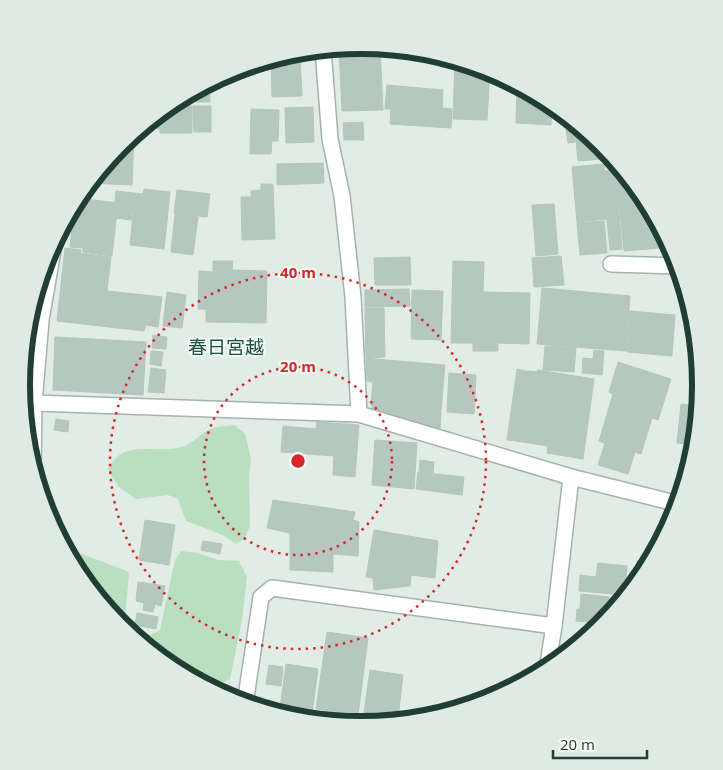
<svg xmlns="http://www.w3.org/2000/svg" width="723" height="770" viewBox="0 0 723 770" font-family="'Open Sans','Noto Sans JP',sans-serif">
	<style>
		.green { fill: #b9dec0 }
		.building { fill: #b6c7bf; stroke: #b3c6bd }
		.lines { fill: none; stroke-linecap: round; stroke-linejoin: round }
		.service-casing { stroke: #a3b4ad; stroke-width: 18 }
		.minor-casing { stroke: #a3b4ad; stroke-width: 18 }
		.service { stroke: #fff; stroke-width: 15 }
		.minor { stroke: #fff; stroke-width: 15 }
		.ring { fill: none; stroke: #d62828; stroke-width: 2.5; stroke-dasharray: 2.5 5 }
		.labels { text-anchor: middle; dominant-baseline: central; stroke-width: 4; stroke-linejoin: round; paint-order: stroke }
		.quarter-label { font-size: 19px; fill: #1b5140; stroke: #f1f9f4 }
		.rim { fill: none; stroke: #203e33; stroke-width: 6 }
		.centre { fill: #d62828; stroke: #f1f9f4; stroke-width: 2.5 }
		.ring-label { font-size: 15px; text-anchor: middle; font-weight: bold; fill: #d62828; stroke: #f1f9f4; stroke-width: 4; stroke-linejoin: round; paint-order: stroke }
	</style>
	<rect width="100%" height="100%" fill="#e1ece6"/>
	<g class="green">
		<path d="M 235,425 L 245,434 L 251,459 L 249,476 L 250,526 L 244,539 L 236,544 C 222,532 203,528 186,521 L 178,499 L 168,495 L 136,499 L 119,487 L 108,470 C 121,436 161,456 185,446 C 193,442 200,435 208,430 C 215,426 227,426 235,425 Z"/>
		<path d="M 71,550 L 127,571 L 129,574 L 125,619 L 129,627 L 151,635 L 160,630 L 175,560 L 181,551 L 197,553 L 219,560 L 239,561 L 247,577 L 242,620 L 230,679 L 224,682 L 190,677 L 172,668 L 121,625 L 78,574 L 66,551 Z"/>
	</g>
	<g class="building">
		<path d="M 362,45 L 380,47 L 383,110 L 342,111 L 339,47 Z"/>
		<path d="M 300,55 L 302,96 L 272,97 L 271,59 L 279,56 Z"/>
		<path d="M 455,59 L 490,70 L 487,120 L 453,119 Z"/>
		<path d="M 210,82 L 210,102 L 173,102 Z"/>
		<path d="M 517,84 L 552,103 L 551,125 L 516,123 Z"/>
		<path d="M 387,85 L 443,90 L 442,108 L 452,109 L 451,128 L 390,124 L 391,109 L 385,109 Z"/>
		<path d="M 167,106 L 192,106 L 192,133 L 160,133 L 160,129 L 151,128 L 151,120 Z"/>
		<path d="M 193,106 L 211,106 L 211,132 L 194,132 Z"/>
		<path d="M 313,107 L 314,142 L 286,143 L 285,108 Z"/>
		<path d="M 251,109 L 279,110 L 278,141 L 272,141 L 271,154 L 250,154 Z"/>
		<path d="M 565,114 L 573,121 L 574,128 L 566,128 Z"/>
		<path d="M 574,121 L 602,145 L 613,158 L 578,161 Z"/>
		<path d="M 363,122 L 364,140 L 344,140 L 343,123 Z"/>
		<path d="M 574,128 L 575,142 L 568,143 L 566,129 Z"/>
		<path d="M 134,134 L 132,185 L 90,183 L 121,144 Z"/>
		<path d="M 323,163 L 324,183 L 277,185 L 277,164 Z"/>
		<path d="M 604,164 L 605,171 L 622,169 L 635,185 L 636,198 L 618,200 L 622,249 L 610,250 L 607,219 L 577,222 L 572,167 Z"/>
		<path d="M 261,184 L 273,184 L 275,239 L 242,240 L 241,197 L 251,197 L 251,191 L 261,190 Z"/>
		<path d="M 144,189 L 170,192 L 164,249 L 130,245 L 134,204 L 115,202 L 116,191 L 143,194 Z"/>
		<path d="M 177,190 L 210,194 L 207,217 L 174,213 Z"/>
		<path d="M 78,198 L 118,203 L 112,256 L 83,252 L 83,248 L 70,247 L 75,203 Z"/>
		<path d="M 646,198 L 672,247 L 624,251 L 619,200 Z"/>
		<path d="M 118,203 L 133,204 L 131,220 L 116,218 Z"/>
		<path d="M 554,204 L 558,254 L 536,256 L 532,205 Z"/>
		<path d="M 175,214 L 198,217 L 193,255 L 171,252 Z"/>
		<path d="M 604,221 L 607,253 L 580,255 L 577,223 Z"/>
		<path d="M 65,248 L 81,250 L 80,253 L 111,257 L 107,291 L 162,297 L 158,327 L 146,325 L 144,331 L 57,321 Z"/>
		<path d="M 561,256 L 564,285 L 534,287 L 532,258 Z"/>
		<path d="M 410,257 L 411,285 L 375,285 L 374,258 Z"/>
		<path d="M 213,261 L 233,261 L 232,270 L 267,271 L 266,323 L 206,322 L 206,309 L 198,309 L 199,271 L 213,272 Z"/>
		<path d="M 453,261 L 484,262 L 483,292 L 530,293 L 529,344 L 498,343 L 498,351 L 473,351 L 473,343 L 451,343 Z"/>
		<path d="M 542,288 L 630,296 L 626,351 L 537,344 Z"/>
		<path d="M 409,289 L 410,306 L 365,307 L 365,290 Z"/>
		<path d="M 412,290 L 443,291 L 441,340 L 411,339 Z"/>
		<path d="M 167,292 L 186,295 L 182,328 L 163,326 Z"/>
		<path d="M 365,308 L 384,308 L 385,357 L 366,358 Z"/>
		<path d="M 630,311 L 675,315 L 672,356 L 627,352 Z"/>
		<path d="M 696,323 L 699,362 L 691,361 Z"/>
		<path d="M 153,335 L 167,337 L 166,349 L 152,348 Z"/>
		<path d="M 55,337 L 146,342 L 143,395 L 53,390 Z"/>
		<path d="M 545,346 L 576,348 L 574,372 L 543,370 Z"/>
		<path d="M 594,350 L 604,351 L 602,375 L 582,373 L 583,358 L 593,359 Z"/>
		<path d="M 151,351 L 163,352 L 161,366 L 150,364 Z"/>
		<path d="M 366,358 L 375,359 L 372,382 L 367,381 Z"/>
		<path d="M 375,359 L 445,365 L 441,411 L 371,405 Z"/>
		<path d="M 618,362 L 671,379 L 658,420 L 652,418 L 641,454 L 635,452 L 628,474 L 598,465 L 605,443 L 599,441 L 613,394 L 609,392 Z"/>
		<path d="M 151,368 L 166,370 L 164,393 L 148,392 Z"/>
		<path d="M 517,369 L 526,371 L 516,441 L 507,440 Z"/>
		<path d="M 538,370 L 594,379 L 583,459 L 547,453 L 548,446 L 516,441 L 527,371 L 538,372 Z"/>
		<path d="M 449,373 L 476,375 L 474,414 L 447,412 Z"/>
		<path d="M 681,404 L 700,406 L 696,445 L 677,443 Z"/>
		<path d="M 372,405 L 441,412 L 440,428 L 372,411 Z"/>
		<path d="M 56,419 L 69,421 L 68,432 L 54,430 Z"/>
		<path d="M 317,422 L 359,425 L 355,477 L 333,475 L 334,456 L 281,452 L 283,426 L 316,429 Z"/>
		<path d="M 375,440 L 417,443 L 414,489 L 372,485 Z"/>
		<path d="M 420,460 L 434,462 L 433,473 L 419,471 Z"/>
		<path d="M 418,472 L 464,477 L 462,495 L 416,489 Z"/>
		<path d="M 273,500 L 355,512 L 353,520 L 359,522 L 358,556 L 333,554 L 333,572 L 290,570 L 290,533 L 267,528 Z"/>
		<path d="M 145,520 L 175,525 L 169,565 L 139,560 Z"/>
		<path d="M 374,530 L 438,541 L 435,578 L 411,575 L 410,586 L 374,590 L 373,578 L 366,577 Z"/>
		<path d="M 654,537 L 664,537 L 659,547 L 653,547 Z"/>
		<path d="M 203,541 L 222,544 L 220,554 L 201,550 Z"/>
		<path d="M 637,561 L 651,562 L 644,574 L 634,586 Z"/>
		<path d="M 598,563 L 627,566 L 624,595 L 579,591 L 580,575 L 596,577 Z"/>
		<path d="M 138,582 L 165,586 L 161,606 L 155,604 L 153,612 L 143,610 L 144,603 L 136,601 Z"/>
		<path d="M 581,594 L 609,597 L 609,602 L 615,603 L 614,611 L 604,623 L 576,621 L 577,609 L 580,609 Z"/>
		<path d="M 137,613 L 158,617 L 156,629 L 135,625 Z"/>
		<path d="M 327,632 L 368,638 L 358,715 L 316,709 Z"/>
		<path d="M 286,664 L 318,669 L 312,713 L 280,708 Z"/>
		<path d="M 269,665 L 283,667 L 281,686 L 266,684 Z"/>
		<path d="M 370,670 L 403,675 L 398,718 L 364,713 Z"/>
	</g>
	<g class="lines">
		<defs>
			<path id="service" d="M 611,264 L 679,266"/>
			<g id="minor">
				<path d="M 323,49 L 330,139 L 342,196 L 353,297 L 359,414"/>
				<path d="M 34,403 L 359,414 L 571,477 L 679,504"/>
				<path d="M 33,469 L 34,403 L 41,320 L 55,239"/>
				<path d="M 547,670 L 554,626 L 571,477"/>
				<path d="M 245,704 L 261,597 L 272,588 L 554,626"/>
			</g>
		</defs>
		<use href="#service" class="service-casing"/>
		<use href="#minor" class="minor-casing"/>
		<use href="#service" class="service"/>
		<use href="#minor" class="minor"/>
	</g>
	<g class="ring">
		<circle cx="298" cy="461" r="94"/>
		<circle cx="298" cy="461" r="188"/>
	</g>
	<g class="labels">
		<g class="quarter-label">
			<text x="226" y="347">春日宮越</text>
		</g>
	</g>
	<path d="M0 0H723V770H0ZM30 385a331 331 0 1 1 662 0a331 331 0 1 1-662 0Z" fill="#e0eae5" fill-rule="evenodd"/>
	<path class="rim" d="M30 385a331 331 0 1 1 662 0a331 331 0 1 1-662 0Z"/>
	<circle cx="298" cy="461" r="8" class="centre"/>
	<g class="ring-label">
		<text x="298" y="278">40 m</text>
		<text x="298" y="372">20 m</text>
	</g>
	<path d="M553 750v8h94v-8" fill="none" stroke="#203e33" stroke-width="2.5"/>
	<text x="560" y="750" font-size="15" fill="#203e33" stroke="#f1f9f4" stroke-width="4" paint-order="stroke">20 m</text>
</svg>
